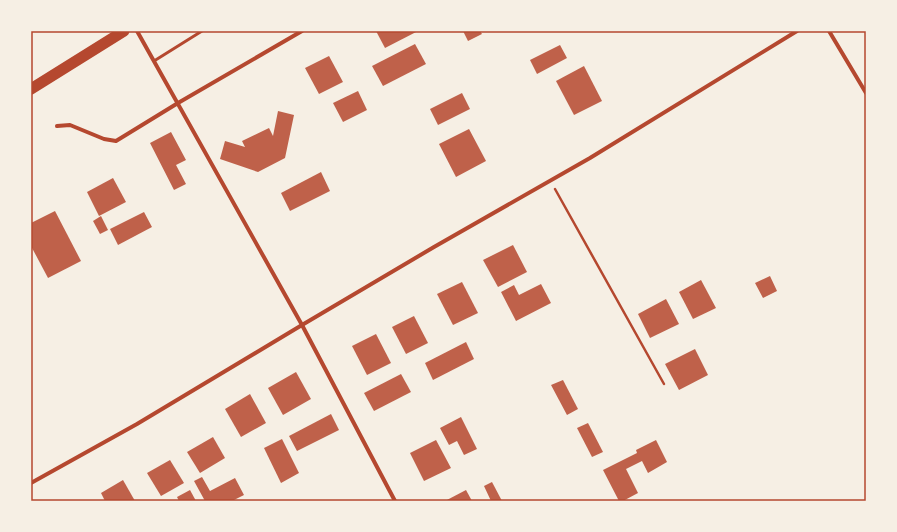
<svg xmlns="http://www.w3.org/2000/svg" width="897" height="532" viewBox="0 0 897 532" font-family="Bitter,serif">
	<style>
		.building { fill: #bf614a }
		.lines { fill: none; stroke-linecap: round; stroke-linejoin: round }
		.path { stroke: #b5482f; stroke-width: 2.5 }
		.service { stroke: #b5482f; stroke-width: 3 }
		.minor { stroke: #b5482f; stroke-width: 4 }
		.trunk { stroke: #b5482f; stroke-width: 11 }
		.neatline { fill: none; stroke: #b5482f; stroke-width: 1.5 }
	</style>
	<rect width="100%" height="100%" fill="#f6efe4"/>
	<g class="building">
		<path d="M 376,31 L 418,31 L 385,48 Z"/>
		<path d="M 463,31 L 480,31 L 482,34 L 468,41 Z"/>
		<path d="M 415,44 L 426,64 L 383,86 L 372,66 Z"/>
		<path d="M 560,45 L 567,58 L 537,74 L 530,60 Z"/>
		<path d="M 329,56 L 343,82 L 319,94 L 305,68 Z"/>
		<path d="M 584,66 L 602,101 L 574,115 L 556,81 Z"/>
		<path d="M 358,91 L 367,110 L 343,122 L 333,103 Z"/>
		<path d="M 462,93 L 470,109 L 438,125 L 430,109 Z"/>
		<path d="M 278,111 L 294,115 L 285,158 L 258,172 L 220,159 L 225,141 L 245,147 L 242,141 L 269,128 L 273,136 Z"/>
		<path d="M 469,129 L 486,161 L 456,177 L 439,144 Z"/>
		<path d="M 171,132 L 186,160 L 176,165 L 186,184 L 174,190 L 150,143 Z"/>
		<path d="M 321,172 L 330,191 L 290,211 L 281,193 Z"/>
		<path d="M 113,178 L 126,202 L 99,216 L 87,192 Z"/>
		<path d="M 55,211 L 81,261 L 48,278 L 31,246 L 31,223 Z"/>
		<path d="M 144,212 L 152,227 L 118,245 L 110,229 Z"/>
		<path d="M 101,216 L 108,230 L 100,234 L 93,221 Z"/>
		<path d="M 513,245 L 527,272 L 498,287 L 483,260 Z"/>
		<path d="M 770,276 L 777,291 L 763,298 L 755,283 Z"/>
		<path d="M 701,280 L 716,308 L 693,319 L 679,292 Z"/>
		<path d="M 462,282 L 478,313 L 453,325 L 437,294 Z"/>
		<path d="M 541,284 L 551,303 L 516,321 L 501,292 L 514,285 L 519,295 Z"/>
		<path d="M 666,299 L 679,324 L 650,338 L 638,314 Z"/>
		<path d="M 414,316 L 428,343 L 406,354 L 392,327 Z"/>
		<path d="M 376,334 L 391,363 L 367,375 L 352,346 Z"/>
		<path d="M 466,342 L 474,359 L 433,380 L 425,363 Z"/>
		<path d="M 695,349 L 708,375 L 679,390 L 665,364 Z"/>
		<path d="M 296,372 L 311,399 L 283,415 L 268,388 Z"/>
		<path d="M 401,374 L 411,392 L 374,411 L 364,393 Z"/>
		<path d="M 563,380 L 578,409 L 567,415 L 551,385 Z"/>
		<path d="M 250,394 L 266,423 L 241,437 L 225,409 Z"/>
		<path d="M 331,414 L 339,430 L 297,451 L 289,436 Z"/>
		<path d="M 461,417 L 477,449 L 464,455 L 457,441 L 449,445 L 440,428 Z"/>
		<path d="M 588,423 L 603,452 L 592,457 L 577,428 Z"/>
		<path d="M 213,437 L 225,458 L 200,473 L 187,452 Z"/>
		<path d="M 282,439 L 299,473 L 281,483 L 264,448 Z"/>
		<path d="M 436,440 L 451,468 L 424,481 L 410,453 Z"/>
		<path d="M 656,440 L 667,462 L 648,473 L 642,461 L 626,469 L 638,493 L 623,501 L 619,501 L 603,470 L 637,453 L 636,450 Z"/>
		<path d="M 170,460 L 184,483 L 161,496 L 147,473 Z"/>
		<path d="M 202,477 L 210,491 L 235,478 L 244,495 L 232,501 L 205,501 L 194,481 Z"/>
		<path d="M 123,480 L 135,501 L 105,501 L 101,493 Z"/>
		<path d="M 492,482 L 502,501 L 491,501 L 484,486 Z"/>
		<path d="M 190,490 L 196,501 L 179,501 L 177,497 Z"/>
		<path d="M 466,490 L 472,501 L 445,501 Z"/>
	</g>
	<g class="lines">
		<path class="path" d="M 555,189 L 664,384"/>
		<path class="service" d="M 154,61 L 202,31"/>
		<g class="minor">
			<path d="M 137,31 L 302,325 L 395,501"/>
			<path d="M 829,31 L 866,93"/>
			<path d="M 57,126 L 70,125 L 104,139 L 116,141 L 178,103 L 302,31"/>
			<path d="M 31,483 L 137,424 L 302,325 L 434,247 L 590,158 L 797,31"/>
		</g>
		<path class="trunk" d="M 31,89 L 124,31"/>
	</g>
	<rect width="897" height="532" fill="none" stroke="#f6efe4" stroke-width="64"/>
	<rect x="32" y="32" width="833" height="468" class="neatline"/>
</svg>
